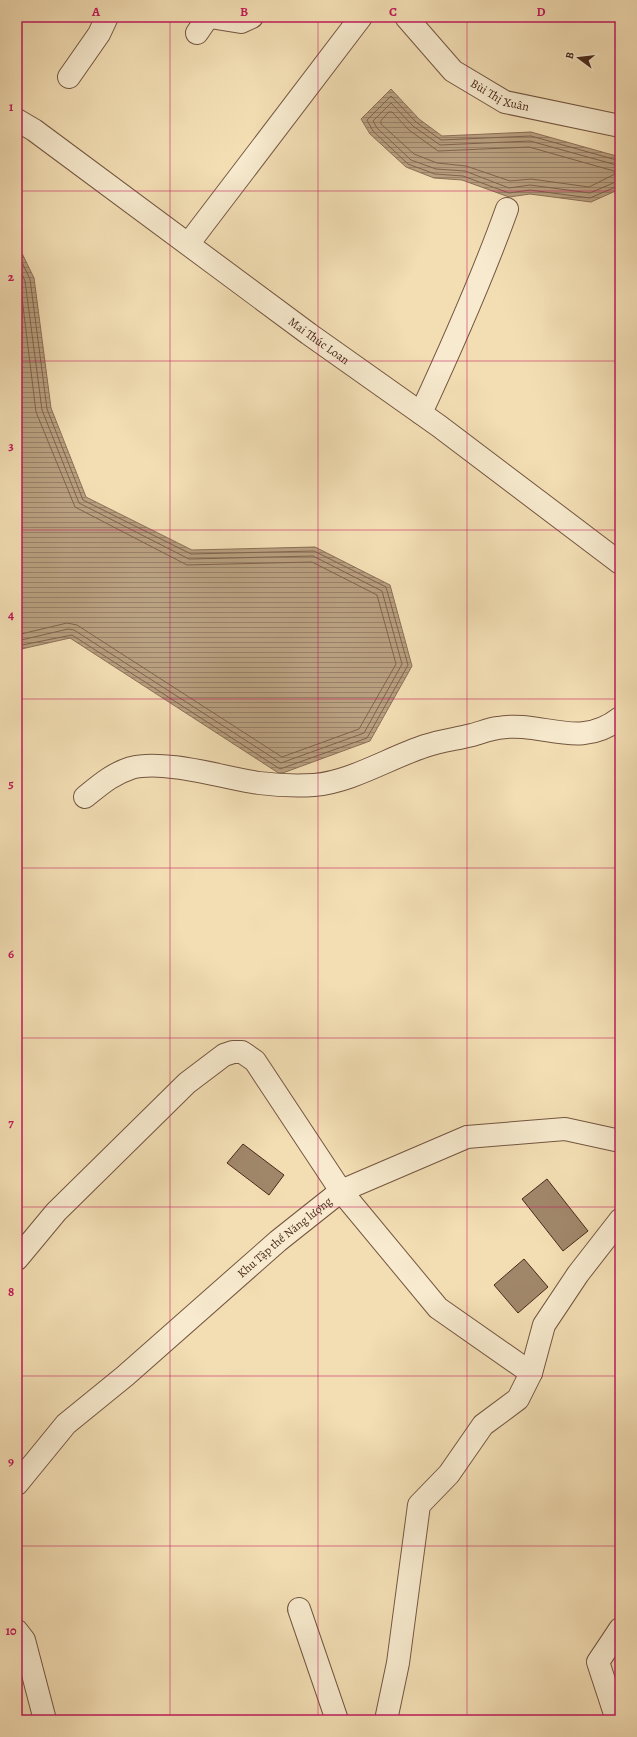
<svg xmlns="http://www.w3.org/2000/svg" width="637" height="1737" viewBox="0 0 637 1737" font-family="Alegreya,serif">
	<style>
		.water { fill: url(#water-rules); stroke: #8c7057 }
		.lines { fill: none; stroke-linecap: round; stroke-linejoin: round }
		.shore { stroke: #81644d; stroke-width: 1 }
		.building { fill: #a1876a; stroke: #49291a }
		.minor-casing { stroke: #745640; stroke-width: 24 }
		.minor { stroke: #f7eace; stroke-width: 22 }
		.grid { fill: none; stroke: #c2185b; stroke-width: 1; stroke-opacity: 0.55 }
		.labels { text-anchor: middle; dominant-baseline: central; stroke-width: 3; stroke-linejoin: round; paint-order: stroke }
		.street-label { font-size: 12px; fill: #49291a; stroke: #f7eace }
		.neatline { fill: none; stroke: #c2185b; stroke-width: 1.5 }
		.grid-label { font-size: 13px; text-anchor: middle; font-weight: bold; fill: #c2185b }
	</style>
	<defs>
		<pattern id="water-rules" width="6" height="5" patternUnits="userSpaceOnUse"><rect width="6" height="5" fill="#b9a080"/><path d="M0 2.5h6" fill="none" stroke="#988268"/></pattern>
	</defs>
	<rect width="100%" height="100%" fill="#f3deb4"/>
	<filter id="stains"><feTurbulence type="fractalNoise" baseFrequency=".005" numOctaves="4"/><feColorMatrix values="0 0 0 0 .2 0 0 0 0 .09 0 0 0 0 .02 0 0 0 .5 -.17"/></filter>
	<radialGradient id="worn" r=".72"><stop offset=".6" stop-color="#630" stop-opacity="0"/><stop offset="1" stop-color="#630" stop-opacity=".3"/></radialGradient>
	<g class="water">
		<path d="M 391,89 L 419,119 L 442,136 L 531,132 L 620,157 L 620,189 L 591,202 L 530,194 L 509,197 L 462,180 L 434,178 L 406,167 L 370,134 L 361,119 Z"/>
		<path d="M 17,243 L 34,278 L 51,408 L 86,497 L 192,550 L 315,547 L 390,585 L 412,666 L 370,741 L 280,774 L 70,638 L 17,650 Z"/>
	</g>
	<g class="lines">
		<g class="shore">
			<path d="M 389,112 L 392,112 L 409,130 L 438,151 L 529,147 L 614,171 L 615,174 L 589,187 L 531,179 L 510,181 L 466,166 L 437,163 L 414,154 L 381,124 L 381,121 Z"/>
			<path d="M 620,161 L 531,136 L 441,140 L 416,122 L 391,96 L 367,120 L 373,131 L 408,164 L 435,174 L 463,176 L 509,193 L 530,190 L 590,198 L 620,185"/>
			<path d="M 620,166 L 530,141 L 440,145 L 413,126 L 391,103 L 373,121 L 377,128 L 411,160 L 436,169 L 465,171 L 509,188 L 530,185 L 590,193 L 620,180"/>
			<path d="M 17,252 L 30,279 L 47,409 L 83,500 L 191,554 L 314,551 L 386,587 L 408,665 L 367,738 L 280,769 L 72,635 L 17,646"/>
			<path d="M 17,263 L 25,281 L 42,410 L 79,503 L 189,559 L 313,556 L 382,591 L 402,664 L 364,733 L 281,763 L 74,630 L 68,629 L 17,641"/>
			<path d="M 17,277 L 20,282 L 36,412 L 75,507 L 187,565 L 312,562 L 377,595 L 396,664 L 359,729 L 282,757 L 77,625 L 67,623 L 17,635"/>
		</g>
	</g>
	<g class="building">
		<path d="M 243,1144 L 284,1175 L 269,1195 L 227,1163 Z"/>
		<path d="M 547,1179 L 588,1231 L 563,1251 L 522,1199 Z"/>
		<path d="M 524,1259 L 548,1287 L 518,1313 L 494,1285 Z"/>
	</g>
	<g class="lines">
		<defs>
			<g id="minor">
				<path d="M 210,17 L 241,22 L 252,17"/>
				<path id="s1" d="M 406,17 L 453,71 L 505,102 L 620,126"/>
				<path d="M 197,33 L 208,17"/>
				<path d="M 69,77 L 99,34 L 107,17"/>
				<path id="s2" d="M 17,120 L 34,130 L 309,334 L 439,426 L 620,563"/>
				<path d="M 189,243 L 361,17"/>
				<path d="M 421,413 C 452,346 482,279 507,209"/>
				<path d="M 85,797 C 100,785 112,774 131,768 C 164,759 225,778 259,783 C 275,785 298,786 314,785 C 351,782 389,758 425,746 C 440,741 456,739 472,735 C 480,733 489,729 498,728 C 543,720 578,751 620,718"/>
				<path d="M 17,1259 L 56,1212 L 187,1083 L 224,1055 L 233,1052 L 242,1052 L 255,1061 L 341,1191 L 438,1308 L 531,1373"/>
				<path id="s3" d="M 17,1484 L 66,1424 L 125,1376 L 278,1241 L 341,1191 L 467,1137 L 565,1129 L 620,1141"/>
				<path d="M 299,1609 L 337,1720"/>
				<path d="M 17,1631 L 24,1640 L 45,1720"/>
				<path d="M 386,1720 L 398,1663 L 419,1505 L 449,1474 L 483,1425 L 518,1399 L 531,1373 L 544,1325 L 578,1274 L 620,1220"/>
				<path d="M 617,1720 L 598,1662 L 620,1629"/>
			</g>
		</defs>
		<use href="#minor" class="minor-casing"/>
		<use href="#minor" class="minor"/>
	</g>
	<path class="grid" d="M 170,17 L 170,1720M 318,17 L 318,1720M 467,17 L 467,1720M 17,191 L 620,191M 17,361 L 620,361M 17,530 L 620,530M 17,699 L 620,699M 17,868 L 620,868M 17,1038 L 620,1038M 17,1207 L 620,1207M 17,1376 L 620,1376M 17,1546 L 620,1546"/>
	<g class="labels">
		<g class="street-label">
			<text stroke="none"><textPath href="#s1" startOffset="125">Bùi Thị Xuân</textPath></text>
			<text stroke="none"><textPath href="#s2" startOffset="374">Mai Thúc Loan</textPath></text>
			<text stroke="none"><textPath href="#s3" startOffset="365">Khu Tập thể Năng lượng</textPath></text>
		</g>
	</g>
	<rect width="637" height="1737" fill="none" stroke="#f3deb4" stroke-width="44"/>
	<g transform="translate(579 58) rotate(285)" stroke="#f7eace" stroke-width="3" paint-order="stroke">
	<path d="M0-3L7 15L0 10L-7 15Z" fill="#49291a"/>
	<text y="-6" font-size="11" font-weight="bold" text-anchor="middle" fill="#49291a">B</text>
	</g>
	<rect x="22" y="22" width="593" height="1693" class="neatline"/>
	<g class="grid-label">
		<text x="96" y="16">A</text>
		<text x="244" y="16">B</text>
		<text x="393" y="16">C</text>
		<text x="541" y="16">D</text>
		<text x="11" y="111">1</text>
		<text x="11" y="281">2</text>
		<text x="11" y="450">3</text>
		<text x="11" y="619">4</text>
		<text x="11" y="788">5</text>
		<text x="11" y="958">6</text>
		<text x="11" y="1127">7</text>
		<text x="11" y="1296">8</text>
		<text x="11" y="1466">9</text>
		<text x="11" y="1635">10</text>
	</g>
	<rect width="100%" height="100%" filter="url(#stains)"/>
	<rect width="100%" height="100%" fill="url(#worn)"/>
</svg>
